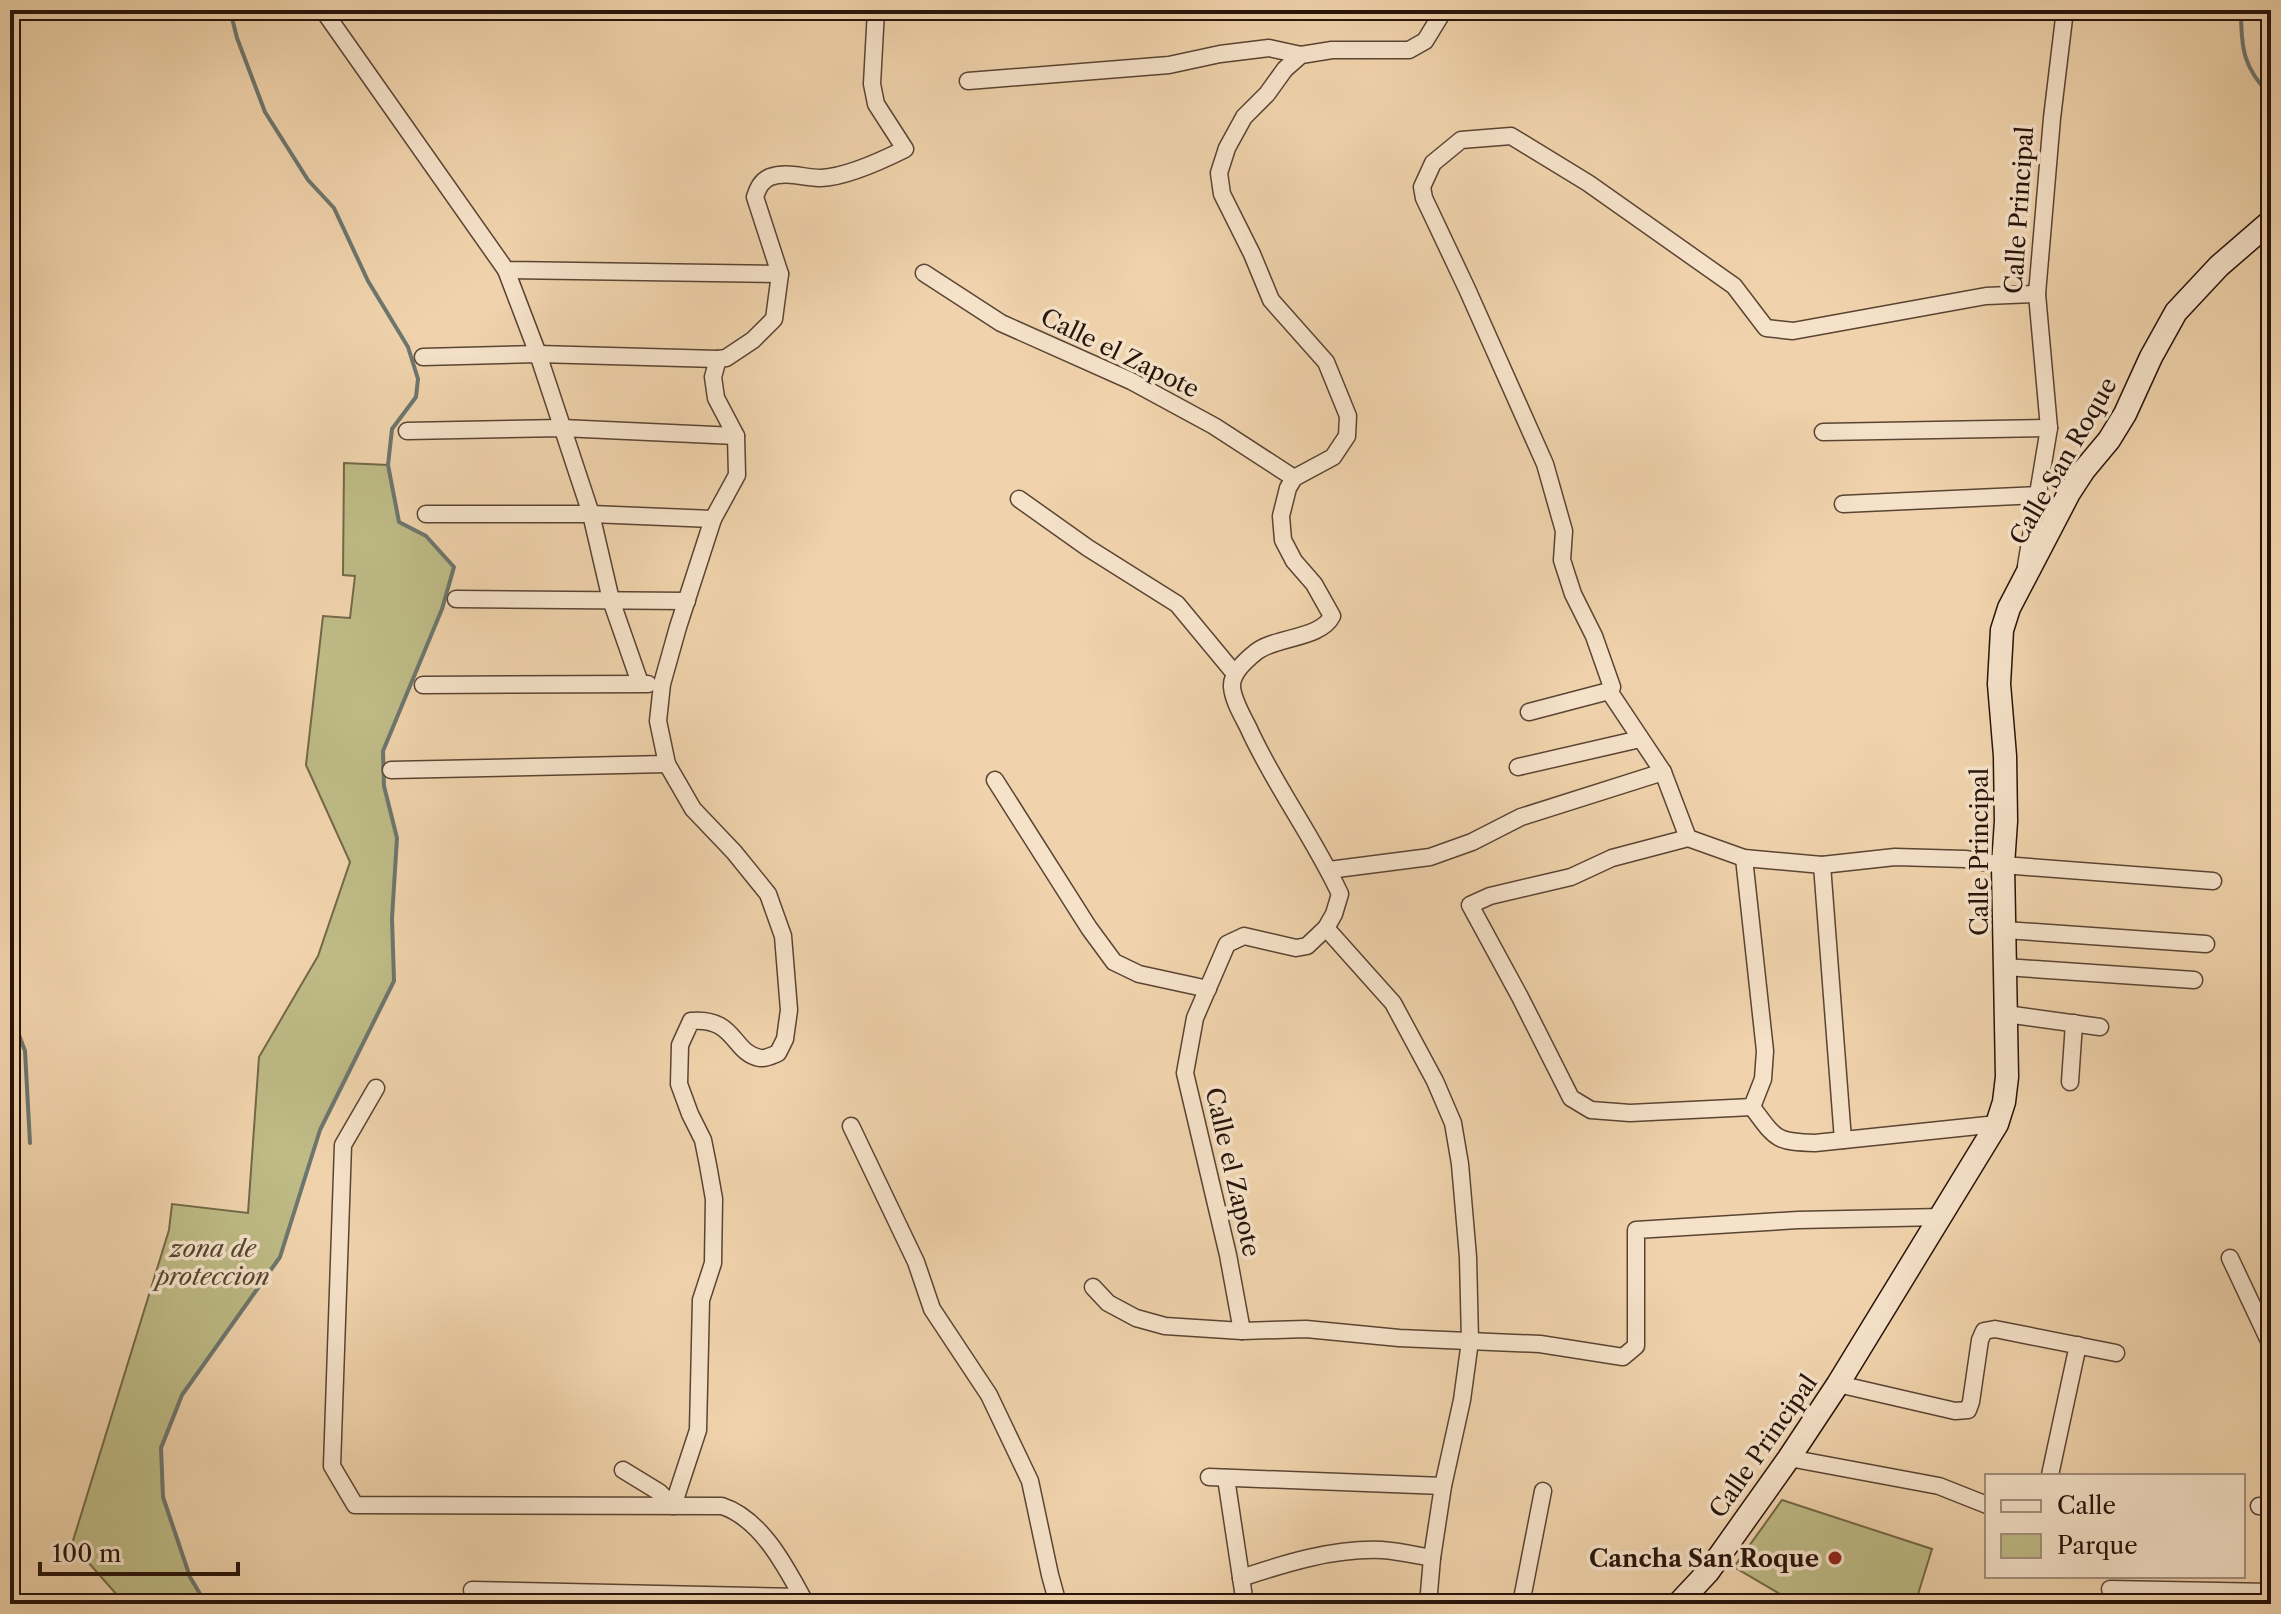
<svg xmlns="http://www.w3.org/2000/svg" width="2281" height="1614" viewBox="0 0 2281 1614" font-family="'Libre Caslon Text',serif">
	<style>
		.green { fill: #bebb86; stroke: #736848; stroke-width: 2 }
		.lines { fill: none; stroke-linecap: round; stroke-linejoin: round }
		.stream { stroke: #6d766e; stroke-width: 4 }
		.street-casing { stroke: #5a4433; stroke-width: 19 }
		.secondary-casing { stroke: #28140b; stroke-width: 25 }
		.street { stroke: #f5e2c9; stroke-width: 16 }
		.secondary { stroke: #f5e2c9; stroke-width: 22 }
		.poi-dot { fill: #8f2418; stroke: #f5e2c9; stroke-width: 3 }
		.labels { text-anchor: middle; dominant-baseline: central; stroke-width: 7; stroke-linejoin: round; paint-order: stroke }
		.street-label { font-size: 24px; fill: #28140b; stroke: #f5e2c9 }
		.park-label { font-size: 24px; font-style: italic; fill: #554630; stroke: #f5e2c9 }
		.poi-label { font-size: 24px; font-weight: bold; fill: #28140b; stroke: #f5e2c9; text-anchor: end }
	</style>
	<rect width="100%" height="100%" fill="#f0d3ac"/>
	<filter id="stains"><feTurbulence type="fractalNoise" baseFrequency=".0025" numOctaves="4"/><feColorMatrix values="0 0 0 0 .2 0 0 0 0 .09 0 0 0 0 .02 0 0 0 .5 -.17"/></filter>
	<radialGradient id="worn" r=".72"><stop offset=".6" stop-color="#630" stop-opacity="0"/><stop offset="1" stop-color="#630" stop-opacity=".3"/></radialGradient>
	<g class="green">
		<path d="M 344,463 L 388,465 L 399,522 L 426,536 L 454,567 L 442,609 L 383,751 L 384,786 L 397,838 L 392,917 L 394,981 L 320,1130 L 280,1257 L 182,1395 L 161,1448 L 163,1497 L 190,1577 L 206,1604 L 125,1604 L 72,1544 L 169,1230 L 172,1204 L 248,1213 L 259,1057 L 318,956 L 350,862 L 306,765 L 323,616 L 350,618 L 355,576 L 343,575 Z"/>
		<path d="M 1782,1500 L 1932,1549 L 1915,1604 L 1797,1604 L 1734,1567 Z"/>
	</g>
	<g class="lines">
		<g class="stream">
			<path d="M 2241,10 C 2241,48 2243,68 2271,96"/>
			<path d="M 10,1011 L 25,1051 L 30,1143"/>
			<path d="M 206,1604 L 190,1577 L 163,1497 L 161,1448 L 182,1395 L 280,1257 L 320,1130 L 394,981 L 392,918 L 397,838 L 384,786 L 383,751 L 442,609 L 454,567 L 426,536 L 399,522 L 388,465 L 392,429 L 416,397 L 418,379 L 408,347 L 368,281 L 334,208 L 308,180 L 265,112 L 237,38 L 230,10"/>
		</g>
		<defs>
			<g id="street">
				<path d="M 323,10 L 506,270 L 780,274"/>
				<path d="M 968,81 L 1169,65 L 1220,54 L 1269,48 L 1301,55"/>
				<path d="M 506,270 L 538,354 L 591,514 L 611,600 L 640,683"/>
				<path d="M 924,273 L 1001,323 L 1131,381 L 1214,426 L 1294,478"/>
				<path d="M 423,357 L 538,354 L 718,359"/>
				<path d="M 407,431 L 562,428 L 736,436"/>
				<path d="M 1823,432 L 2049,428"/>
				<path d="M 1019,499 L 1088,548 L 1177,604 L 1235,674"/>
				<path d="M 1843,504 L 2039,495"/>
				<path d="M 426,514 L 591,514 L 713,519"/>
				<path d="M 2026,566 L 2049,428 L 2037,294 L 2052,118 L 2065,10"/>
				<path d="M 456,599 L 687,601"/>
				<path d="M 423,685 L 648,684"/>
				<path d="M 1529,712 L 1609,691"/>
				<path d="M 1518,767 L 1640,739"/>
				<path d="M 391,770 L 667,764"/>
				<path d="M 995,780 L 1089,928 L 1114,962 L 1139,974 L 1208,989"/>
				<path d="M 1688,838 L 1663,772 L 1609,691 L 1612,687 L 1594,636 L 1573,594 L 1562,560 L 1564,531 L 1545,464 L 1467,289 L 1424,198 L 1422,187 L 1433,163 L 1461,140 L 1511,136 L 1588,183 L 1734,286 L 1766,328 L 1793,331 L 1986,296 L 2037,294"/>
				<path d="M 1744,858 L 1765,1051 L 1763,1079 L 1752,1107"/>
				<path d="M 1822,865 L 1843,1140"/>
				<path d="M 1329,870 L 1430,857 L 1472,842 L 1521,817 L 1663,772"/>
				<path d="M 1326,928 L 1393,1003 L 1435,1081 L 1453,1123 L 1460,1164 L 1468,1257 L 1470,1341 L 1462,1400 L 1443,1486 L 1432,1558 L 1428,1604"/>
				<path d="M 2005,930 L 2206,944"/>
				<path d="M 2005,967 L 2194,980"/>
				<path d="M 2006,1014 L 2100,1027"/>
				<path d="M 2070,1082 L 2074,1023"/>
				<path d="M 376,1088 L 343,1145 L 332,1466 L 355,1505 L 722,1506 C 762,1519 787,1569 806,1604"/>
				<path d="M 1752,1107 L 1630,1113 L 1591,1110 L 1571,1098 L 1520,997 L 1470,905 L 1490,896 L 1571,877 L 1612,858 L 1688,838 L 1744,858 L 1822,865 L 1895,857 L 1965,859 L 2003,865 L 2213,881"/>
				<path d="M 1752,1107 C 1776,1139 1775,1142 1815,1143 L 1997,1124"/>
				<path d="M 851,1126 L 916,1262 L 932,1309 L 989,1395 L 1030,1481 L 1050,1575 L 1058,1604"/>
				<path d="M 2230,1258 L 2271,1345"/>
				<path d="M 1093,1287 L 1108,1303 L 1136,1318 L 1165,1326 L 1242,1331 L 1306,1329 L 1399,1338 L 1540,1344 L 1623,1357 L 1636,1346 L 1636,1230 L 1798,1220 L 1942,1217"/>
				<path d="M 1242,1331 L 1228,1255 L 1185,1073 L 1195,1018 L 1227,944 L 1244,936 L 1296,948 L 1307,946 L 1326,928 L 1334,914 L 1340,894 C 1313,836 1274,785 1248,727 C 1242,715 1233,700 1232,687 C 1231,673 1246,660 1256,652 C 1274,637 1321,639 1332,616 L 1314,584 L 1294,561 L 1283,540 L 1281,516 L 1288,488 L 1294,478 L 1333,457 L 1347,436 L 1348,416 L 1326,362 L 1271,300 L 1252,254 L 1222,194 L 1219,173 L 1227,148 L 1244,117 L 1267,94 L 1285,69 L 1301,55 L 1332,50 L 1409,50 L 1425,41 L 1444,10"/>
				<path d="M 1838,1384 L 1955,1411 L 1968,1410 L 1971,1402 L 1980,1340 L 1984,1331 L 1995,1329 L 2116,1353"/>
				<path d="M 1789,1458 L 1939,1486 L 1987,1505"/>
				<path d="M 623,1470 L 659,1492 L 673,1506 L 698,1430 L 701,1300 L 713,1263 L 714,1199 L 708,1165 L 703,1140 L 690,1114 L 679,1084 L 680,1045 L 691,1021 C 736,1017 732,1053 760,1058 C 766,1059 773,1055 778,1053 L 785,1039 L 789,1010 L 783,936 L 768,894 L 734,852 L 693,809 L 667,764 L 658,721 L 662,684 L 678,627 L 713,519 L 737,475 L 736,436 L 716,398 L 713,377 L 718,359 L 726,358 L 753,340 L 774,319 L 780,274 L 755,197 C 758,188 761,181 770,177 C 787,171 804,178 821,178 C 845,177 883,160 905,149 L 876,104 L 872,84 L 876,10"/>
				<path d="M 2050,1475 L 2078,1345"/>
				<path d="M 1209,1477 L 1443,1486"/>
				<path d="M 1226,1478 L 1245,1604"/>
				<path d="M 2259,1506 L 2271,1507"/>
				<path d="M 1241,1578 C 1286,1563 1334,1548 1382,1550 C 1398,1551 1415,1555 1432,1558"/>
				<path d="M 2110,1589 L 2271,1592"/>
				<path d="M 472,1590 L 802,1597"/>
				<path d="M 1521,1604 L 1543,1491"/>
			</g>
			<path id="secondary" d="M 1678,1604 L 1708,1572 L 1789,1458 L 1838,1384 L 1997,1124 L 2004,1102 L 2007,1077 L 2003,865 L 2006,821 L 2005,756 L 1999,684 L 2002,630 L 2009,608 L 2069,493 L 2084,470 L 2109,440 L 2125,414 L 2151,357 L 2176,312 L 2219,266 L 2271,221"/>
		</defs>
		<use href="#street" class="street-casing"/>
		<use href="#secondary" class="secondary-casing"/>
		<use href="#street" class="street"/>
		<use href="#secondary" class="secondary"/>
	</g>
	<circle class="poi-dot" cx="1835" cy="1558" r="8"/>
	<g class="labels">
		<g class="street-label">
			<text transform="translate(2019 210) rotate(-86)">Calle Principal</text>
			<text transform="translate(1120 353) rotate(26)">Calle el Zapote</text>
			<text transform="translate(2063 461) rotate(-60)">Calle San Roque</text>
			<text transform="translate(1979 852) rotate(-90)">Calle Principal</text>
			<text transform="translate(1233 1172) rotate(77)">Calle el Zapote</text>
			<text transform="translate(1763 1446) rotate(-55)">Calle Principal</text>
		</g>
		<g class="park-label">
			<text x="213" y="1248">zona de<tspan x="213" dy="28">proteccion</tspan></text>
		</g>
		<g class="poi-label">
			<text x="1819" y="1558">Cancha San Roque</text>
		</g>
	</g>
	<rect width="2281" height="1614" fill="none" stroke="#f0d3ac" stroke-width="40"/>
	<rect x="12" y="12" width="2257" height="1590" fill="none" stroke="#28140b" stroke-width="4"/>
	<rect x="20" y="20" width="2241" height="1574" fill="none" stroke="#28140b" stroke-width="2"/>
	<rect x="1985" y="1474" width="260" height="104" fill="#f5e2c9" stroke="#a3907d" stroke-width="2"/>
	<rect x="2001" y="1500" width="40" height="12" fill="#f5e2c9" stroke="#a3907d" stroke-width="2"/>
	<text x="2057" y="1514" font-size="24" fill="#28140b">Calle</text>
	<rect x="2001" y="1534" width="40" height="24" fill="#bebb86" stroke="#a3907d" stroke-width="2"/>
	<text x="2057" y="1554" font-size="24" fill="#28140b">Parque</text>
	<path d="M40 1562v12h198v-12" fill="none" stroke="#28140b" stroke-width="4"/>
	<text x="52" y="1562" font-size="24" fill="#28140b" stroke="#f5e2c9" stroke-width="6" paint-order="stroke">100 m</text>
	<rect width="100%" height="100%" filter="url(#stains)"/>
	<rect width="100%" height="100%" fill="url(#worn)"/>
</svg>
